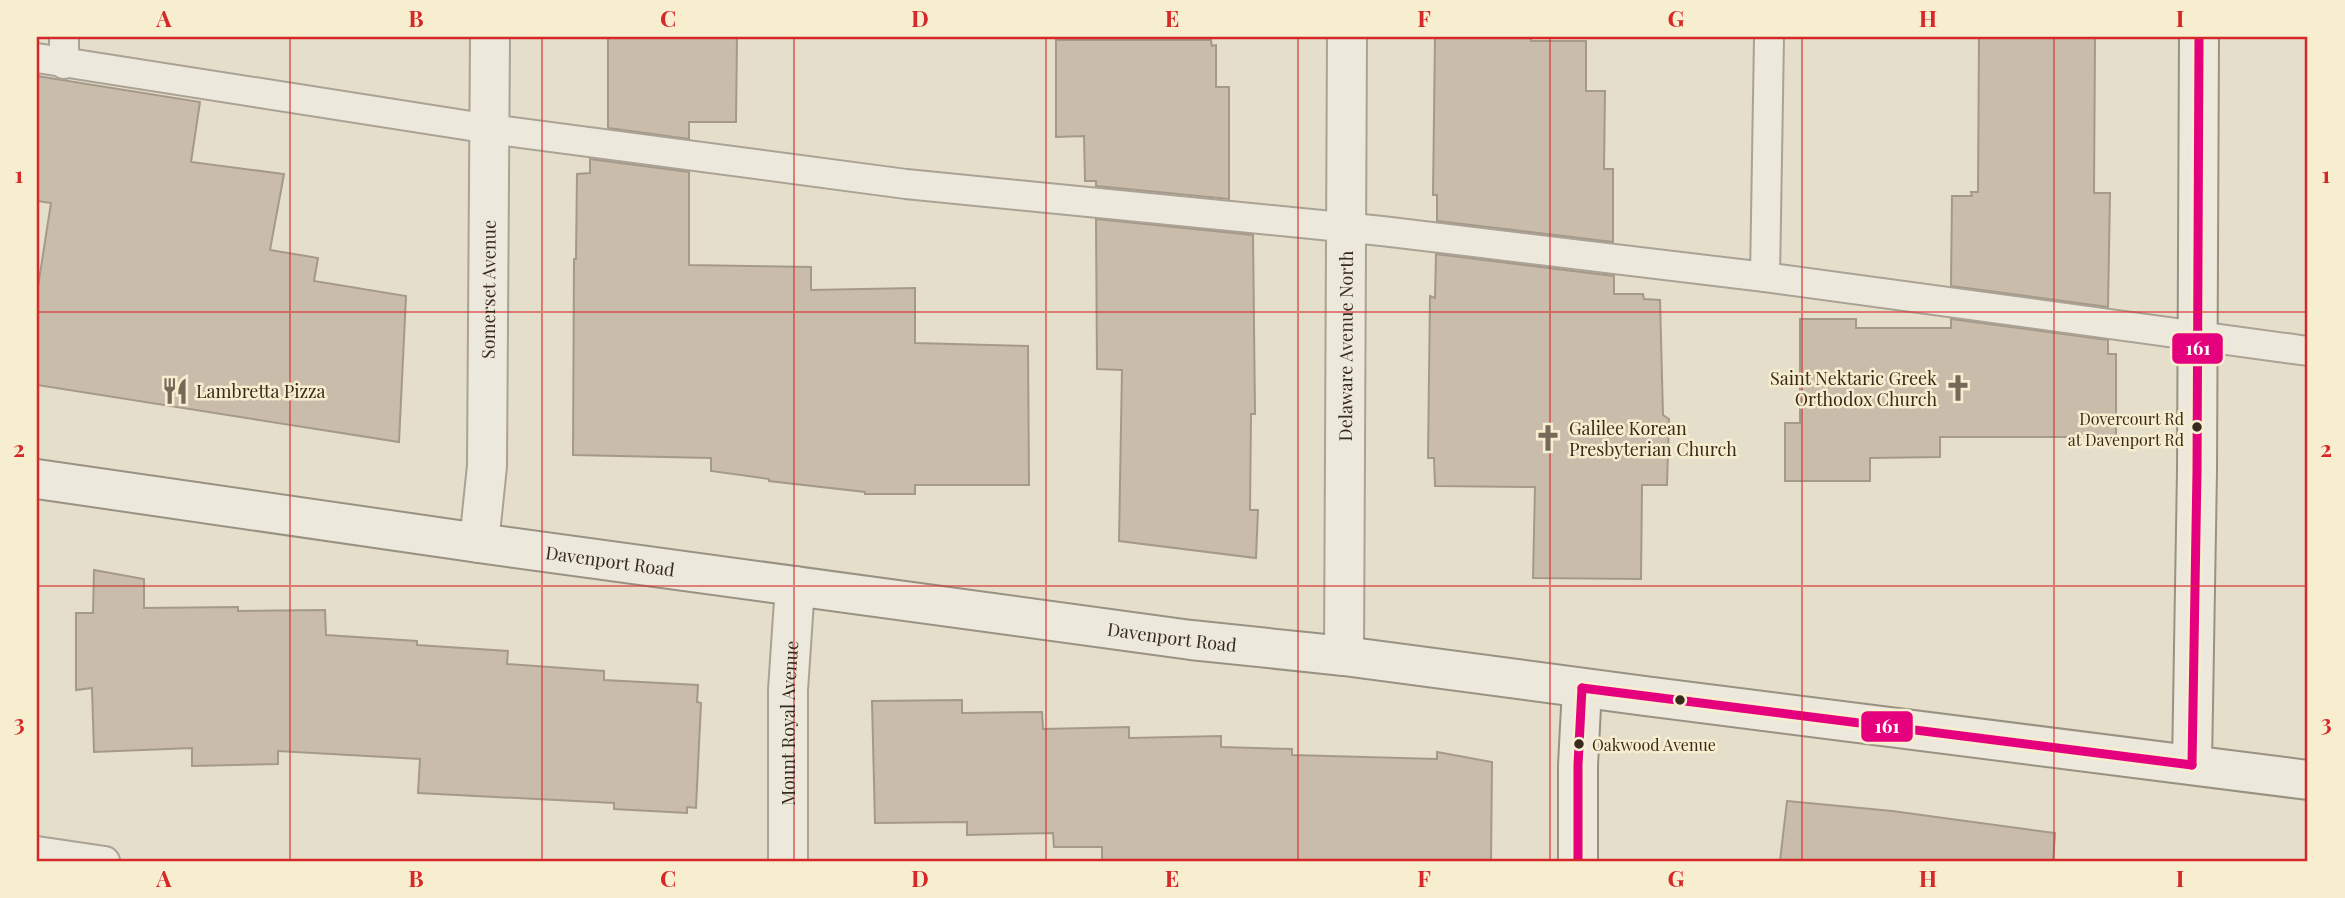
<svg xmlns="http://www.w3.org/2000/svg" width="2345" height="898" viewBox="0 0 2345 898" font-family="'Playfair Display',serif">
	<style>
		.building { fill: #c9bcab; stroke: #a59989; stroke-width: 2 }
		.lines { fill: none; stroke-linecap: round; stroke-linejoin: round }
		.lane-casing { stroke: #aaa294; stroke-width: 32 }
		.street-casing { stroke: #aaa294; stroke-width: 42 }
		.secondary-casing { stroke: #999283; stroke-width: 42 }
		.lane { stroke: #ede8dc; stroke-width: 28 }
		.street { stroke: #ede8dc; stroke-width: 38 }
		.secondary { stroke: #ede8dc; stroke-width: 38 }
		.bus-1-casing { stroke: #f7edcf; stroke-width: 14 }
		.bus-1 { stroke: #e5007d; stroke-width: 9 }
		.grid { fill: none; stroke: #d62828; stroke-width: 2; stroke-opacity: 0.55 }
		.bus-dot { fill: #382a1c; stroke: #f7edcf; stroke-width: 2.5 }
		.labels { text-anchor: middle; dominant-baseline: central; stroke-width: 5; stroke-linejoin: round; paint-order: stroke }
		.bus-label { font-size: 16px; fill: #382a1c; stroke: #f7edcf; text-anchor: end }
		.street-label { font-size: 18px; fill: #382a1c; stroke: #f7edcf }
		.poi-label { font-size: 18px; fill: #382a1c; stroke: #f7edcf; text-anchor: start }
		.line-badge { stroke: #f7edcf; stroke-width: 2.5 }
		.badge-label { font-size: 19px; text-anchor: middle; font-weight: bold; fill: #fff }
		.neatline { fill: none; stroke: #d62828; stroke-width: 2.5 }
		.grid-label { font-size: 23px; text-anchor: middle; font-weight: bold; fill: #d62828 }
	</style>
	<rect width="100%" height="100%" fill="#e5deca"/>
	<g class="building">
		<path d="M 608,37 L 737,37 L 736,122 L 689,122 L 689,139 L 608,128 Z"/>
		<path d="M 1435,37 L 1531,37 L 1531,41 L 1586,41 L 1586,91 L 1605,91 L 1604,169 L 1613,169 L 1613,242 L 1437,221 L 1437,195 L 1433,195 Z"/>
		<path d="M 1979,37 L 2095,37 L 2094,193 L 2110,193 L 2108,307 L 1951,286 L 1952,196 L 1972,196 L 1971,192 L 1978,192 Z"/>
		<path d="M 1056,40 L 1211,40 L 1212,46 L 1216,45 L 1216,87 L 1229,87 L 1229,199 L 1096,186 L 1096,181 L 1085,181 L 1084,136 L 1056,137 Z"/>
		<path d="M 37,76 L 200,102 L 191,162 L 284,174 L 270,250 L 318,258 L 314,281 L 406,296 L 399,442 L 37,385 L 37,293 L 51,203 L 37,201 Z"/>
		<path d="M 590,159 L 689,172 L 689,265 L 811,267 L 811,290 L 915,288 L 915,343 L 1028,346 L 1029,485 L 915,485 L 915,494 L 865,494 L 865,492 L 769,481 L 769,479 L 711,471 L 711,458 L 573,455 L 574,259 L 576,259 L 577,174 L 590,173 Z"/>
		<path d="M 1096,219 L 1253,235 L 1255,414 L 1251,414 L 1250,510 L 1258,510 L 1256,558 L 1119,541 L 1122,370 L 1097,369 Z"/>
		<path d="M 1436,254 L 1614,276 L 1614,294 L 1643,294 L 1644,299 L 1660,300 L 1663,415 L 1669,419 L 1667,485 L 1642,485 L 1641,579 L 1533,578 L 1535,487 L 1435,486 L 1434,458 L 1428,458 L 1430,296 L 1435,298 Z"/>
		<path d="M 1800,319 L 1856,319 L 1856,328 L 1951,328 L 1951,319 L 2108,340 L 2108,354 L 2116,354 L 2116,437 L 1940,437 L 1940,457 L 1870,458 L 1870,481 L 1785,481 L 1785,423 L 1800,423 Z"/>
		<path d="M 94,570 L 144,579 L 144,608 L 238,607 L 238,611 L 325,610 L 326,635 L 417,641 L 417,645 L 508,651 L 507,664 L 604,671 L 604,680 L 698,685 L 697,702 L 701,703 L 696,808 L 687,807 L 687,813 L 614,809 L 614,803 L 418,793 L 420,759 L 278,751 L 278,764 L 192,766 L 192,748 L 94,752 L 92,688 L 76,690 L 76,613 L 93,613 Z"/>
		<path d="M 962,700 L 962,713 L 1042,712 L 1043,729 L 1129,727 L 1129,738 L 1221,736 L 1221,747 L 1292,749 L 1292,755 L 1437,759 L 1437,752 L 1492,762 L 1491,861 L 1102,861 L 1102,847 L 1054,847 L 1053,833 L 967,835 L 967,822 L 875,823 L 872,701 Z"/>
		<path d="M 1787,801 L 1892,811 L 2055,833 L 2053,861 L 1780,861 Z"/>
	</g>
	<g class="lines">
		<defs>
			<g id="lane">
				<path d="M 37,58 L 490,129 L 906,184 L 1382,231 L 1765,277 L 2308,351"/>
				<path d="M 64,64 L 64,37"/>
				<path d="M 1765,277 L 1769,37"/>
				<path d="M 37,851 L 105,861"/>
			</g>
			<g id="street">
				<path id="s1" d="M 479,543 L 487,466 L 490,37"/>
				<path id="s2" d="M 1344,656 L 1347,37"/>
				<path id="s3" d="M 788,861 L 788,690 L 795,586"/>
			</g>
			<g id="secondary">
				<path id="s4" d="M 37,479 L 479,543 L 1191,640 L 1344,656 L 1645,696 L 2308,780"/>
				<path d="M 2192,765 L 2197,471 L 2199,37"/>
				<path d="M 1578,861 L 1578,765 L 1582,688"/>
			</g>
		</defs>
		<use href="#lane" class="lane-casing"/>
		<use href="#street" class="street-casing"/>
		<use href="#secondary" class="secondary-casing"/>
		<use href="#lane" class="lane"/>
		<use href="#street" class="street"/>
		<use href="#secondary" class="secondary"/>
		<defs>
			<g id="bus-1">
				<path d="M 1582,688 L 2192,765"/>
				<path d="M 2192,765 L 2197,471 L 2199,37"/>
				<path d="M 1578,861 L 1578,765 L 1582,688"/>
			</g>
		</defs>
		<use href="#bus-1" class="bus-1-casing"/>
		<use href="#bus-1" class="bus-1"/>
	</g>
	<path class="grid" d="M 290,37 L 290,861M 542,37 L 542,861M 794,37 L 794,861M 1046,37 L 1046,861M 1298,37 L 1298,861M 1550,37 L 1550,861M 1802,37 L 1802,861M 2054,37 L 2054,861M 37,312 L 2308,312M 37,586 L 2308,586"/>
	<defs>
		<symbol id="church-bare" viewBox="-9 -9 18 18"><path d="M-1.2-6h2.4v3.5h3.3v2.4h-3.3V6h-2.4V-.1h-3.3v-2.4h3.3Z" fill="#756959" stroke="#f7edcf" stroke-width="2.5" paint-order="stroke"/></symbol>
		<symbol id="restaurant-bare" viewBox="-9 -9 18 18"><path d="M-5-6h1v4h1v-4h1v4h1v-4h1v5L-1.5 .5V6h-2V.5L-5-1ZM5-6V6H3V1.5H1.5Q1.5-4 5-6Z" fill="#756959" stroke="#f7edcf" stroke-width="2.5" paint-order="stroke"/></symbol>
	</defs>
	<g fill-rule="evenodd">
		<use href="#church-bare" x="1939" y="369" width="38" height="38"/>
		<use href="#restaurant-bare" x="156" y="372" width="38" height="38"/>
		<use href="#church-bare" x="1529" y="419" width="38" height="38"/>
	</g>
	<g class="bus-dot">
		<circle cx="2197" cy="427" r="6"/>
		<circle cx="1680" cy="700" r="6"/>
		<circle cx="1579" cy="744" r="6"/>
	</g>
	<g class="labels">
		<g class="bus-label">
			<text x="2184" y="418">Dovercourt Rd<tspan x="2184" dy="21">at Davenport Rd</tspan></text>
			<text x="1592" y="744" text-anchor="start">Oakwood Avenue</text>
		</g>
		<g class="street-label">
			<text stroke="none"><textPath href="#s1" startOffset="254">Somerset Avenue</textPath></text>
			<text stroke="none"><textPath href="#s2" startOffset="310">Delaware Avenue North</textPath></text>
			<text stroke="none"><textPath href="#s4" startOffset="579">Davenport Road</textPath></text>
			<text stroke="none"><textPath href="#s4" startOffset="1146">Davenport Road</textPath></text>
			<text stroke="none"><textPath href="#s3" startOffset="138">Mount Royal Avenue</textPath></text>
		</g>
		<g class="poi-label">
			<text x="1937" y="378" text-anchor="end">Saint Nektaric Greek<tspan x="1937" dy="21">Orthodox Church</tspan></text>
			<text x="196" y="391">Lambretta Pizza</text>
			<text x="1569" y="428">Galilee Korean<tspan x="1569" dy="21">Presbyterian Church</tspan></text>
		</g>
	</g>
	<g class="line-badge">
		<rect x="2171" y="332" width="53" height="33" rx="7" fill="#e5007d"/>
		<rect x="1860" y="710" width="54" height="33" rx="7" fill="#e5007d"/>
	</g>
	<g class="badge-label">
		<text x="2198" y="355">161</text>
		<text x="1887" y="733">161</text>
	</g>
	<rect width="2345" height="898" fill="none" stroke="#f7edcf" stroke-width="77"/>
	<rect x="38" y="38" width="2268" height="822" class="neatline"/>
	<g class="grid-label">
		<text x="164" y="27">A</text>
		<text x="416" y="27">B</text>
		<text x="668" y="27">C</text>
		<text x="920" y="27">D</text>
		<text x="1172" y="27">E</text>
		<text x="1424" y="27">F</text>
		<text x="1676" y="27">G</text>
		<text x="1928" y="27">H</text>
		<text x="2180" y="27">I</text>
		<text x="19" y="183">1</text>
		<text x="2326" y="183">1</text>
		<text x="19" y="457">2</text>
		<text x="2326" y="457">2</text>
		<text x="19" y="731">3</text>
		<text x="2326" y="731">3</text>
		<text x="164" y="887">A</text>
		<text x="416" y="887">B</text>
		<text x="668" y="887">C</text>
		<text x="920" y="887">D</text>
		<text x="1172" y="887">E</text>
		<text x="1424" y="887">F</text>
		<text x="1676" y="887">G</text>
		<text x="1928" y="887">H</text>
		<text x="2180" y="887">I</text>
	</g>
</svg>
